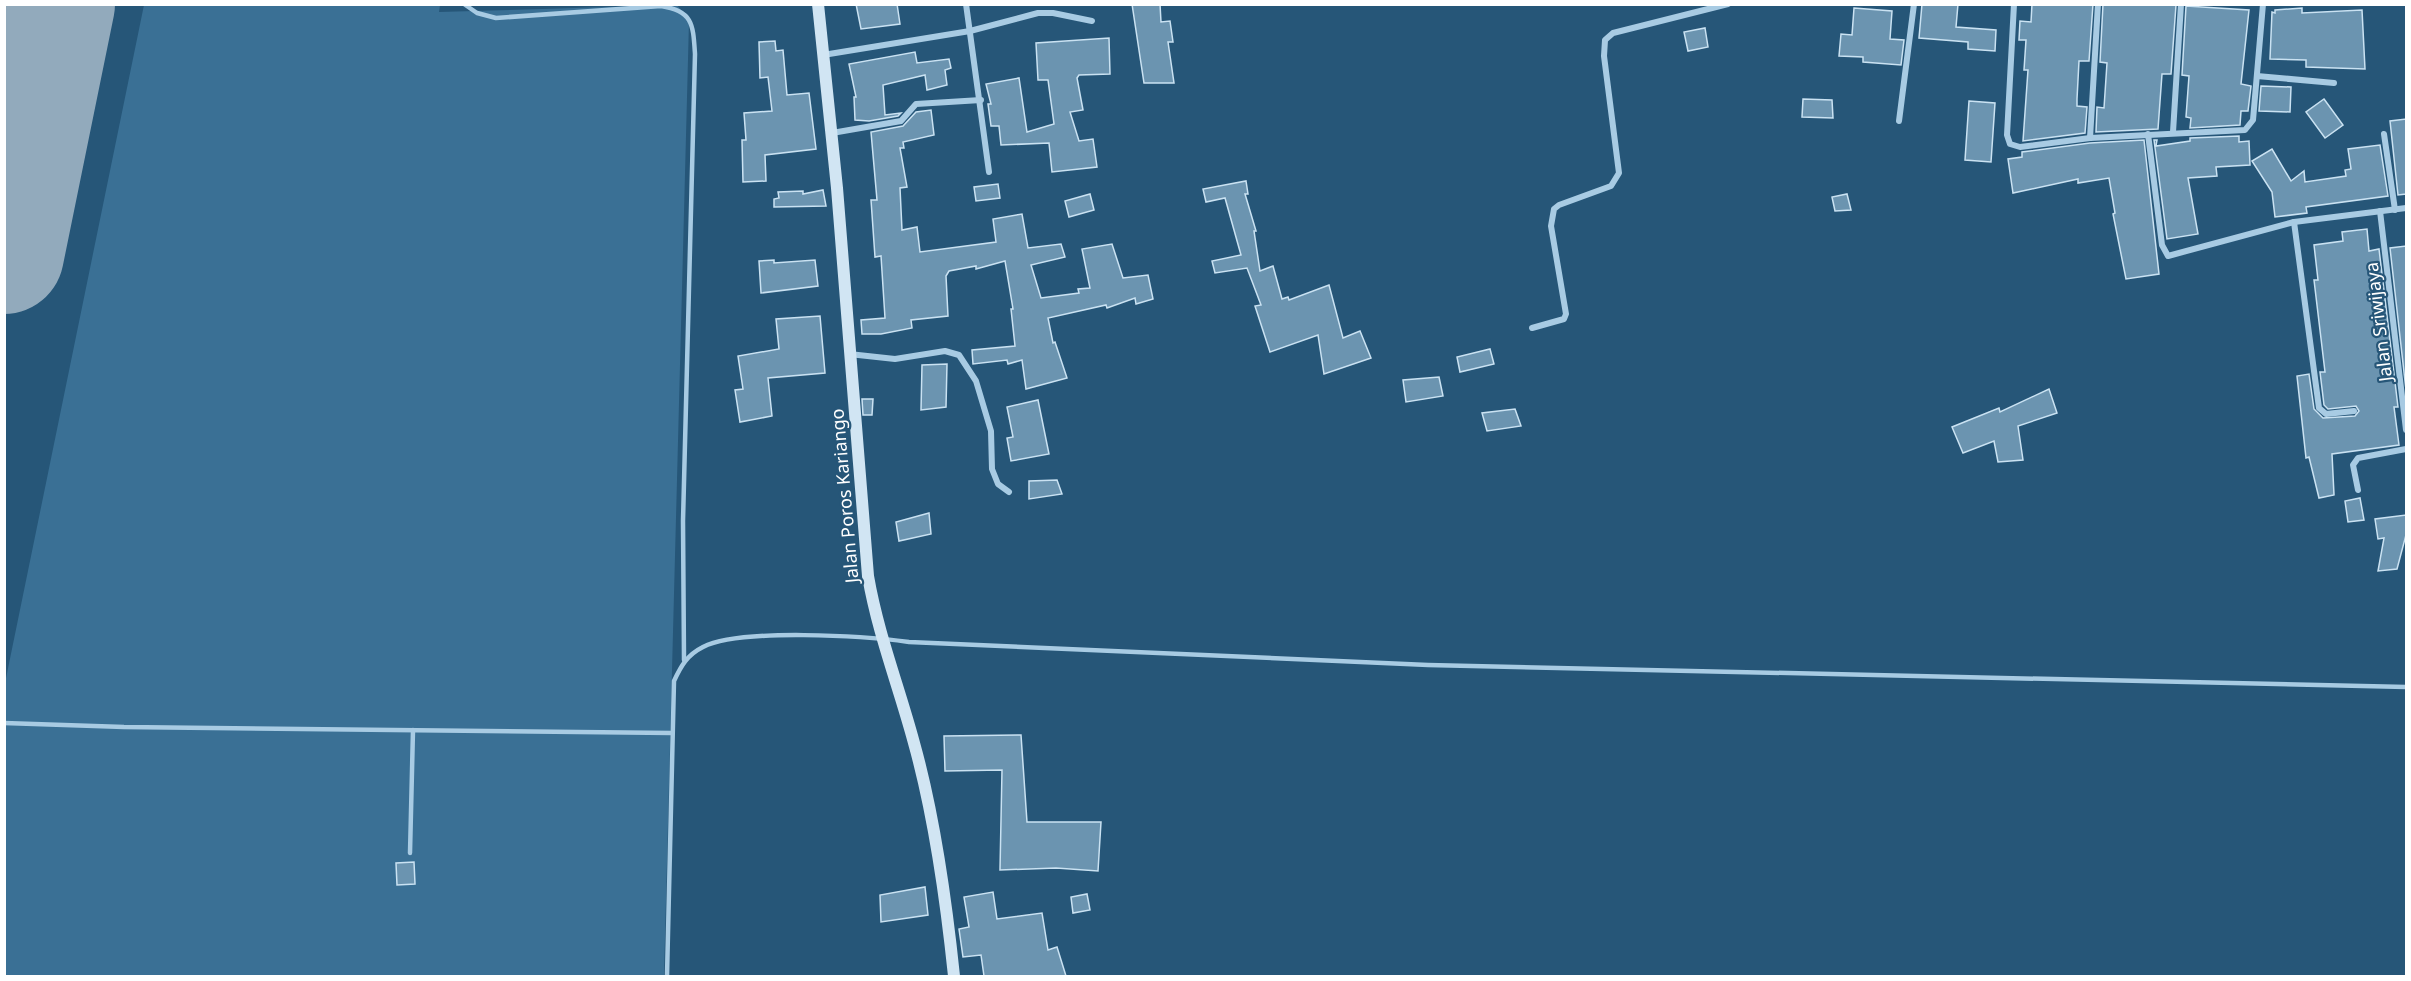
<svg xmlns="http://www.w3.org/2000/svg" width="2411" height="981" viewBox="0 0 2411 981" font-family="'Noto Sans',sans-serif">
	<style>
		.green { fill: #3a7095 }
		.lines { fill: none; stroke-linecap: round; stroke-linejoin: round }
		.taxiway { stroke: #92aabc; stroke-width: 48 }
		.runway { stroke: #92aabc; stroke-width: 120 }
		.building { fill: #6b94b0; stroke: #cae2f2; stroke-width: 1.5 }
		.service { stroke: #a8cbe3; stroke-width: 4.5 }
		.minor { stroke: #a8cbe3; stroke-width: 6 }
		.secondary { stroke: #d1e5f3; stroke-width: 12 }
		.labels { text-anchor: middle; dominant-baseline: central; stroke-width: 4.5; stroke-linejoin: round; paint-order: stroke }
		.street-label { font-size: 18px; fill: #fff; stroke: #265678 }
	</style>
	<rect width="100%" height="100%" fill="#265678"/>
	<path class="green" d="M 144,5 L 440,5 L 439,12 L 677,5 L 689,21 L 664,976 L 5,976 L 5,683 Z"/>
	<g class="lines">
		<path class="taxiway" d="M 4,102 L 27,79 L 46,48"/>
		<path class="runway" d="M 4,254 L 55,4"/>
	</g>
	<g class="building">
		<path d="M 856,4 L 897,4 L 900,24 L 861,29 Z"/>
		<path d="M 1132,4 L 1160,4 L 1161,22 L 1170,21 L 1173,42 L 1168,42 L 1174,83 L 1144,83 Z"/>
		<path d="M 1922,4 L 1958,4 L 1956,27 L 1996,30 L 1995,51 L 1968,49 L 1968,42 L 1919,38 Z"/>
		<path d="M 2032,4 L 2093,4 L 2089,61 L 2079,61 L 2077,99 L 2077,106 L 2087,107 L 2085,133 L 2023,141 L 2028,70 L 2024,70 L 2026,40 L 2019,40 L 2020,21 L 2031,22 Z"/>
		<path d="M 2103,4 L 2176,5 L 2171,74 L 2162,74 L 2158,129 L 2096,132 L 2097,107 L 2104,108 L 2107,63 L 2100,62 Z"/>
		<path d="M 2186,6 L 2249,10 L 2241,84 L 2251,86 L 2248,111 L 2241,111 L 2240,125 L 2190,128 L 2191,118 L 2186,117 L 2189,76 L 2182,75 Z"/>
		<path d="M 1854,8 L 1892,11 L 1890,39 L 1904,40 L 1901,65 L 1863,62 L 1863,57 L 1839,56 L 1841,34 L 1852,35 Z"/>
		<path d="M 2302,8 L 2302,13 L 2362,10 L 2365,69 L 2306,67 L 2306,60 L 2270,59 L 2272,12 L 2275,13 L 2275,10 Z"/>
		<path d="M 1705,28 L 1708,47 L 1688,51 L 1684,32 Z"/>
		<path d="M 1109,38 L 1110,74 L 1079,75 L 1077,78 L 1083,110 L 1070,112 L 1079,141 L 1093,139 L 1097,167 L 1052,172 L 1049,143 L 1001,145 L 999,126 L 991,126 L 988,104 L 991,104 L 986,84 L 1019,78 L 1027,132 L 1054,124 L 1048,80 L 1038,80 L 1036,43 Z"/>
		<path d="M 775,41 L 776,51 L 783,50 L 787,95 L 809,93 L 816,149 L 765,155 L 766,181 L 743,182 L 742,140 L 746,140 L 744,113 L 772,111 L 768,77 L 760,78 L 759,42 Z"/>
		<path d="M 915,52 L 917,63 L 949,59 L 951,68 L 945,70 L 947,85 L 927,90 L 925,75 L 883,85 L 885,115 L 901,113 L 898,116 L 869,121 L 855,120 L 854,97 L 856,97 L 849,64 Z"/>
		<path d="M 2261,86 L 2291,87 L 2290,112 L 2259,111 Z"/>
		<path d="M 1803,99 L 1832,100 L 1833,118 L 1802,117 Z"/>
		<path d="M 2324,99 L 2343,125 L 2325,138 L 2306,112 Z"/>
		<path d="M 1969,101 L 1995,103 L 1991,162 L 1965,160 Z"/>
		<path d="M 931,110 L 934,135 L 903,142 L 904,148 L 900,148 L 907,187 L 900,188 L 902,230 L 917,227 L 920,252 L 996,242 L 993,219 L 1022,214 L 1028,248 L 1061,244 L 1065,257 L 1031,265 L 1041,298 L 1079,293 L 1078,289 L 1090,288 L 1082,249 L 1112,244 L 1123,278 L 1148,275 L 1153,299 L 1136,304 L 1135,298 L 1107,308 L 1106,305 L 1048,318 L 1053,343 L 1055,342 L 1067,378 L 1026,389 L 1022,360 L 1008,364 L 1007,360 L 973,364 L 972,350 L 1015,346 L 1011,309 L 1013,309 L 1005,261 L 976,269 L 976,266 L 949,271 L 946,276 L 948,316 L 911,320 L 912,328 L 881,334 L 862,334 L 861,320 L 885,318 L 881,256 L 875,257 L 871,200 L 877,200 L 871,132 L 903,126 L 916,112 Z"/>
		<path d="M 2406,119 L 2406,194 L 2398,195 L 2390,121 Z"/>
		<path d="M 2239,136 L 2239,142 L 2249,141 L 2250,165 L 2216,167 L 2217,176 L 2188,178 L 2198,234 L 2167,239 L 2154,140 L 2157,140 L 2156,146 L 2190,141 L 2190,138 Z"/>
		<path d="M 2144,140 L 2159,274 L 2126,279 L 2113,214 L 2115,213 L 2109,178 L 2078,183 L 2078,179 L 2013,193 L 2008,159 L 2022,157 L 2022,152 L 2090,143 Z"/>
		<path d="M 2380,145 L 2388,196 L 2306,207 L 2307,213 L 2275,217 L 2272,192 L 2252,161 L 2272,149 L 2291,181 L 2304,171 L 2305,182 L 2346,176 L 2345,170 L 2351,169 L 2348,149 Z"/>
		<path d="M 1246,181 L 1248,194 L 1245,194 L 1256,231 L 1254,231 L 1260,271 L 1273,266 L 1282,299 L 1288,297 L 1289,300 L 1329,285 L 1343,338 L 1360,331 L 1371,358 L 1324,374 L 1318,335 L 1270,352 L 1255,306 L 1261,305 L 1247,268 L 1215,273 L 1212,261 L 1241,255 L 1225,198 L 1206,202 L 1203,189 Z"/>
		<path d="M 998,184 L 1000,198 L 976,201 L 974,187 Z"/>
		<path d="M 823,190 L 826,206 L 774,207 L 774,199 L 779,198 L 778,192 L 803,191 L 803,194 Z"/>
		<path d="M 1090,194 L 1094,210 L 1069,217 L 1065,201 Z"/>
		<path d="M 1847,194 L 1851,210 L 1835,211 L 1832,197 Z"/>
		<path d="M 2367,229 L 2369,251 L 2379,249 L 2398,407 L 2394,407 L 2399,445 L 2332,454 L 2334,495 L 2319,498 L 2309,457 L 2306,458 L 2297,376 L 2309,374 L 2314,409 L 2323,418 L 2355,416 L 2359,411 L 2356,406 L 2328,409 L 2324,405 L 2320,372 L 2325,372 L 2314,280 L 2318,280 L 2314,245 L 2343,241 L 2342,232 Z"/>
		<path d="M 2406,246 L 2406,390 L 2390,248 Z"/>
		<path d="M 774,260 L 774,263 L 815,260 L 818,286 L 761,293 L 759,261 Z"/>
		<path d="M 820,316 L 825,373 L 768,378 L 772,416 L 740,422 L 735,390 L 743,389 L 738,356 L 779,349 L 776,319 Z"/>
		<path d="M 1490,349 L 1494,364 L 1460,372 L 1457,357 Z"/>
		<path d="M 947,364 L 946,407 L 921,410 L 922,365 Z"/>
		<path d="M 1439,377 L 1443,396 L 1406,402 L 1403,380 Z"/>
		<path d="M 2049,389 L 2057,413 L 2018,426 L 2023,460 L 1998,462 L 1994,441 L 1963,453 L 1952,427 L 1999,408 L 2000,412 Z"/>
		<path d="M 862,399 L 873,399 L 872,415 L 863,415 Z"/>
		<path d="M 1038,400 L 1049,454 L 1011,461 L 1007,438 L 1013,437 L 1007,407 Z"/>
		<path d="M 1515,409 L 1521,426 L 1487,431 L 1482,413 Z"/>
		<path d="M 1057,480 L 1062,494 L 1029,499 L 1029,481 Z"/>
		<path d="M 2360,498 L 2364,520 L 2348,522 L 2345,501 Z"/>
		<path d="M 929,513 L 931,534 L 899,541 L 896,522 Z"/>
		<path d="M 2406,515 L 2406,535 L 2397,569 L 2378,571 L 2384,538 L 2378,539 L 2375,519 Z"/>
		<path d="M 1021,735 L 1027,822 L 1101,822 L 1098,871 L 1056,868 L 1000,870 L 1002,770 L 945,771 L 944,736 Z"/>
		<path d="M 414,862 L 415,884 L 397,885 L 396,863 Z"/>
		<path d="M 925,887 L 928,915 L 881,922 L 880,895 Z"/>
		<path d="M 993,892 L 997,919 L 1042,913 L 1048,950 L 1057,947 L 1066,976 L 984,976 L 981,955 L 963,957 L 959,929 L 969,927 L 964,897 Z"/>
		<path d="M 1087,894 L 1090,910 L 1073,913 L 1071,897 Z"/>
	</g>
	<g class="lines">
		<g class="service">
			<path d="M 464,4 L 477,13 L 496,18 L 661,6 C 693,11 693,24 695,54 L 683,521 L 684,660"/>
			<path d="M 4,723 L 124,727 L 672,733"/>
			<path d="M 410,853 L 413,730"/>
			<path d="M 667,976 L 674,681 C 681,666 687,655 703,647 C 740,628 866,636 909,642 L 1428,665 L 2406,687"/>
		</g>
		<g class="minor">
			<path d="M 966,4 L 989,172"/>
			<path d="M 2014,4 L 2007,135 L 2010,144 L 2020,147 L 2090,138 L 2245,130 L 2253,120 L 2263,4"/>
			<path d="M 823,55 L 970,31 L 1038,13 L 1053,13 L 1092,21"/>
			<path d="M 2257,76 L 2334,83"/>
			<path d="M 1899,121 L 1914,4"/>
			<path d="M 2173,132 L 2181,4"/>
			<path d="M 832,133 L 901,121 L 916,104 L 981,100"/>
			<path d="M 2148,134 L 2162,245 L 2168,256 L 2294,222 L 2406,208"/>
			<path d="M 2384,134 L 2395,210"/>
			<path d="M 2090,138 L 2098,4"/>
			<path d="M 2380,211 L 2406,430"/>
			<path d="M 2294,222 L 2319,408 L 2326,414 L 2354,411"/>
			<path d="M 1532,328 L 1564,319 L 1566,314 L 1551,226 L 1554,209 L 1559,205 L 1611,186 L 1619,173 L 1604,56 L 1605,40 L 1613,33 L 1728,4"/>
			<path d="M 849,354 L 895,359 L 945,351 L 959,355 L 976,381 L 991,431 L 992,469 L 998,484 L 1009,492"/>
			<path d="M 2358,490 L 2353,465 L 2358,458 L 2406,449"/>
		</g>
		<path class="secondary" d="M 818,4 L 837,188 L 868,576 C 878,634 899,687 914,743 C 935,818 946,899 954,976"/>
	</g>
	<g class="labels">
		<g class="street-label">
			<text transform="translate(2378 322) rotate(-97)">Jalan Sriwijaya</text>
			<text transform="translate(844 496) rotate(-95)">Jalan Poros Kariango</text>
		</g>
	</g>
	<rect width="2411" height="981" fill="none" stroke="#ffffff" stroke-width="12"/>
</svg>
